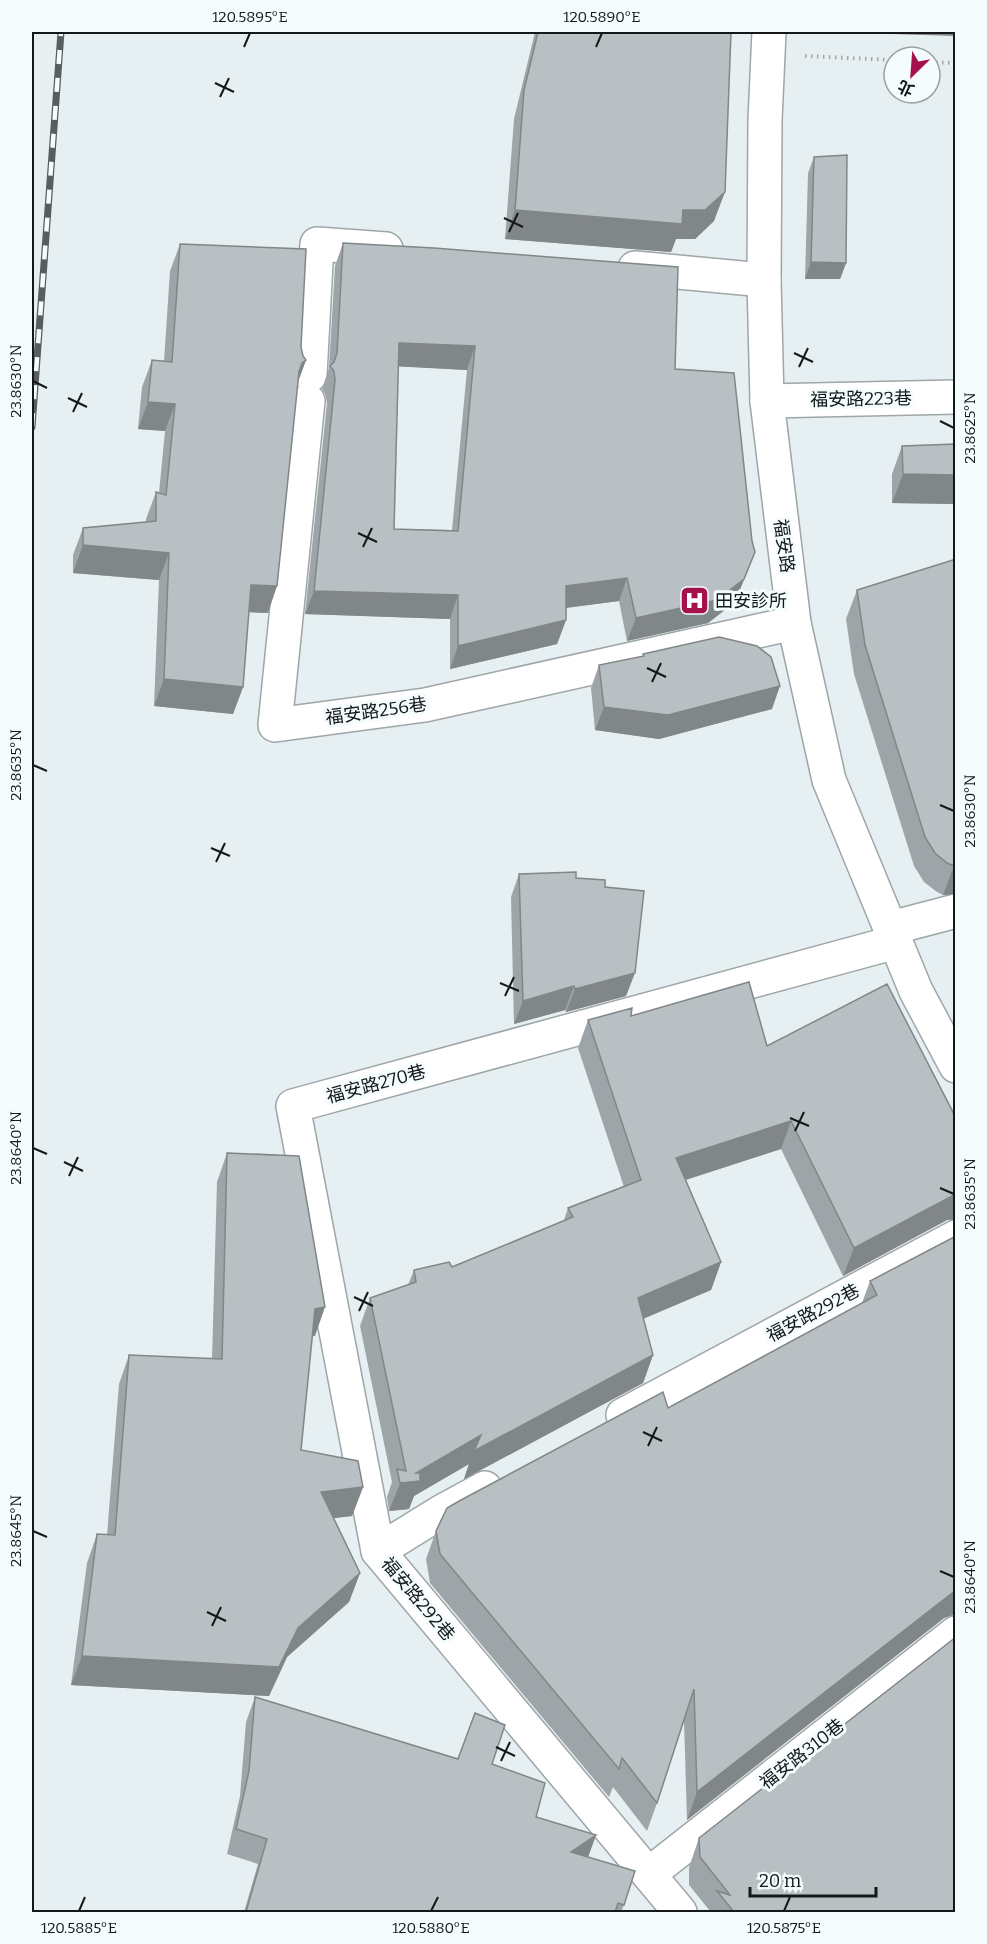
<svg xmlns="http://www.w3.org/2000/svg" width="987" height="1944" viewBox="0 0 987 1944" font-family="Bitter,'Noto Sans TC',serif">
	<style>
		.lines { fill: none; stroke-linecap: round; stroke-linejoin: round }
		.minor-casing { stroke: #9ea6a8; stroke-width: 36 }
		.path { stroke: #a1a8aa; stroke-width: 4; stroke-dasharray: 1.5 4.5; stroke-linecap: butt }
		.minor { stroke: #fff; stroke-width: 33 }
		.rail-casing { stroke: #585d5e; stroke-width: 7 }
		.rail { stroke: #f4fcfe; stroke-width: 4.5; stroke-dasharray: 14; stroke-linecap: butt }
		.wall { fill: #9ea5a8; fill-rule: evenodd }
		.shaded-wall { fill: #818688 }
		.building { fill: #b8c0c3; stroke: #818688; stroke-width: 1.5; fill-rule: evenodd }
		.ticks { fill: none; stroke: #151819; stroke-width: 2 }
		.labels { text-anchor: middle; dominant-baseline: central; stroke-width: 6; stroke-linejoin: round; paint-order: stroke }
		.street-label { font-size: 18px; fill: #151819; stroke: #f4fcfe }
		.poi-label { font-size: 18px; fill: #151819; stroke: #f4fcfe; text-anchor: start }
		.neatline { fill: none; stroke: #151819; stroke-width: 2 }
		.ticks-label { font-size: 15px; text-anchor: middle; fill: #151819 }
	</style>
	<rect width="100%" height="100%" fill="#e6eff1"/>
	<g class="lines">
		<defs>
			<g id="minor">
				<path d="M 769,32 L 765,120 L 764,280 L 767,401 L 794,623 L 829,780 L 916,991 L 956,1066"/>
				<path d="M 635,268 L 764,280"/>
				<path d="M 310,375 L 317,244 L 386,249"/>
				<path d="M 308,401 L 275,725 L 425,705 L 794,623"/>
				<path d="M 767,401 L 956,397"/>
				<path d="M 891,928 L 956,911"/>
				<path d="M 623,1415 L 956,1237"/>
				<path d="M 485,1488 L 441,1512 L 378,1551 L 680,1912"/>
				<path d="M 378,1551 L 293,1106 L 896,942"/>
				<path d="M 649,1874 L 956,1633"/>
			</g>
		</defs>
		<use href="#minor" class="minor-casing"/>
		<g class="path">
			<path d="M 805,56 L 894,60"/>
			<path d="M 930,62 L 956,63"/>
		</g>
		<use href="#minor" class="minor"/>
		<defs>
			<path id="rail" d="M 32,427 L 61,32"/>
		</defs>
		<use href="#rail" class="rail-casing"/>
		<use href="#rail" class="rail"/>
	</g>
	<g class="wall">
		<path d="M 535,32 L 731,32 L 714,221 L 695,239 L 676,239 L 671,252 L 505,239 L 514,119 Z"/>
		<path d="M 814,157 L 846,263 L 840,279 L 805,279 L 808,173 Z"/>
		<path d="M 343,243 L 675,369 L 752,541 L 755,552 L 735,602 L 708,623 L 627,641 L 619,601 L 566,608 L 566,620 L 557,644 L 450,669 L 450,619 L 305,614 L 327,403 L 325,394 L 322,389 L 329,368 L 335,266 ZM 398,366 L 467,370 L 452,530 L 394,529 Z"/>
		<path d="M 180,244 L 301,347 L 303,356 L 306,360 L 298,382 L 268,613 L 249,612 L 243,687 L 233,714 L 154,706 L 159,580 L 73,573 L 73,555 L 83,528 L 146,522 L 146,519 L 156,492 L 159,493 L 165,431 L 138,429 L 142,387 L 152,360 L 164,361 L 170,271 Z"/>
		<path d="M 956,444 L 956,504 L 892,503 L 892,474 L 902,446 Z"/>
		<path d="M 956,559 L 956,894 L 943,895 L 937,892 L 924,882 L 914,866 L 854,674 L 846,619 L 857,590 Z"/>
		<path d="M 643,654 L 772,709 L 659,739 L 595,730 L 591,688 L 599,665 L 643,656 Z"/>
		<path d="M 519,874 L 576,878 L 605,887 L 626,996 L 566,1012 L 565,1010 L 514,1024 L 511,897 Z"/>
		<path d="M 631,1016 L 767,1046 L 956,1118 L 956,1219 L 947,1220 L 843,1276 L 781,1149 L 686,1180 L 721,1262 L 711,1290 L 643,1319 L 653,1355 L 643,1383 L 464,1479 L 469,1464 L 414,1496 L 409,1509 L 389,1511 L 387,1497 L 392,1482 L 360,1326 L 370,1298 L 408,1285 L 414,1270 L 452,1267 L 564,1220 L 568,1208 L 624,1187 L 578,1048 L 588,1020 Z"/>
		<path d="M 227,1153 L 315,1336 L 312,1336 L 301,1450 L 363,1487 L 352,1516 L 334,1518 L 360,1573 L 349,1602 L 287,1657 L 269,1696 L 71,1685 L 87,1563 L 97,1534 L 107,1535 L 119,1384 L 129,1355 L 212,1359 L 217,1182 Z"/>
		<path d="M 956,1236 L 953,1615 L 944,1618 L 687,1820 L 684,1721 L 657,1803 L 647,1831 L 613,1787 L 609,1797 L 430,1583 L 426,1559 L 436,1531 L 668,1408 L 862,1303 L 870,1281 Z"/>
		<path d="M 255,1697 L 458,1759 L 492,1764 L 536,1817 L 596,1835 L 588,1857 L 624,1905 L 621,1912 L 244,1912 L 258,1864 L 227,1854 L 240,1796 L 246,1722 Z"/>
		<path d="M 699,1838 L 956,1912 L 709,1912 L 710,1911 L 689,1885 L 689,1867 Z"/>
	</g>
	<g class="shaded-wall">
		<path d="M 828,32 L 956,32 L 956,36 Z"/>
		<path d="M 725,192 L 714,221 L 695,239 L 676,239 L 671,252 L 505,239 L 515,210 L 683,210 Z"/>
		<path d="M 811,262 L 846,263 L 840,279 L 805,279 Z"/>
		<path d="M 399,343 L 475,346 L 467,370 L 390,366 Z"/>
		<path d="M 306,360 L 296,387 L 293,391 L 302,363 Z"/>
		<path d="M 148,402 L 175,404 L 165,431 L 138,429 Z"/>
		<path d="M 903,474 L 956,475 L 956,504 L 892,503 Z"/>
		<path d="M 83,545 L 169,553 L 159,580 L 73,573 Z"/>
		<path d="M 755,552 L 735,602 L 708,623 L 627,641 L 636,618 Z"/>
		<path d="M 627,578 L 619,601 L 557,609 L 566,586 Z"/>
		<path d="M 251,585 L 277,586 L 268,613 L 241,612 Z"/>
		<path d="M 314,591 L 458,595 L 450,619 L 305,614 Z"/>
		<path d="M 566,620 L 557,644 L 450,669 L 458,646 Z"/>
		<path d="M 164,679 L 243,687 L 233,714 L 154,706 Z"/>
		<path d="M 780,686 L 772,709 L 659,739 L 595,730 L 604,707 Z"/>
		<path d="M 954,866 L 956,866 L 956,894 L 943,895 Z"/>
		<path d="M 635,973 L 626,996 L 566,1012 L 575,989 Z"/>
		<path d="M 574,986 L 565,1010 L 514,1024 L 523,1001 Z"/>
		<path d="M 791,1121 L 781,1149 L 666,1186 L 676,1158 Z"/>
		<path d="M 956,1194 L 956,1219 L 947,1220 L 843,1276 L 854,1248 Z"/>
		<path d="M 721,1262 L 711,1290 L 628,1325 L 638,1298 Z"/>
		<path d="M 325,1307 L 315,1336 L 305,1337 L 315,1309 Z"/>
		<path d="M 653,1355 L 643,1383 L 464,1479 L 469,1464 L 414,1496 L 409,1509 L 389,1511 L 400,1483 L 416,1473 L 481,1435 Z"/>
		<path d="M 363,1487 L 352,1516 L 311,1521 L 321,1492 Z"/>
		<path d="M 360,1573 L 349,1602 L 287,1657 L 269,1696 L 71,1685 L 82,1656 Z"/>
		<path d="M 956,1590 L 956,1615 L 953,1615 L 944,1618 L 687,1820 L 697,1792 Z"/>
		<path d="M 596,1835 L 587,1860 L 571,1852 Z"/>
	</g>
	<g class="building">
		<path d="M 538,32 L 731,32 L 725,192 L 705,210 L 683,210 L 682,224 L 515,210 L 524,90 Z"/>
		<path d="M 847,155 L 846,263 L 811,262 L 814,157 Z"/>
		<path d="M 343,243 L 434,248 L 678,267 L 675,369 L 734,373 L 752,541 L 755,552 L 744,579 L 717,600 L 636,618 L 627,578 L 566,586 L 566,620 L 458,646 L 458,595 L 314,591 L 335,380 L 334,371 L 330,366 L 334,362 L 337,353 ZM 399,343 L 475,346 L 458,531 L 394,529 Z"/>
		<path d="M 180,244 L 306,249 L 301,347 L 303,356 L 306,360 L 302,363 L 299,372 L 277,586 L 251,585 L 243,687 L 164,679 L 169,553 L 83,545 L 83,528 L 156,521 L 156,492 L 166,495 L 175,404 L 148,402 L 152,360 L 172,362 Z"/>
		<path d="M 956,444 L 956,475 L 903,474 L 902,446 Z"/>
		<path d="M 956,559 L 956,866 L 954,866 L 947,863 L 935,853 L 925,837 L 865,645 L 857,590 Z"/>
		<path d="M 719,637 L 757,646 L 771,657 L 780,686 L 668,715 L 604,707 L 599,665 L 644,656 L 643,654 Z"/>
		<path d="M 576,872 L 576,878 L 605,880 L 605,887 L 644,891 L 635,973 L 575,989 L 574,986 L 523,1001 L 519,874 Z"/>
		<path d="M 749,982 L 767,1046 L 887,984 L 956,1118 L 956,1194 L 854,1248 L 791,1121 L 676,1158 L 721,1262 L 638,1298 L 653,1355 L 474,1451 L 481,1435 L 416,1473 L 420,1473 L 420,1481 L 400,1483 L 397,1469 L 406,1471 L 370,1298 L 416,1282 L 414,1270 L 449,1262 L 452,1267 L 573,1217 L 568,1208 L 641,1180 L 588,1020 L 632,1008 L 631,1016 Z"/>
		<path d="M 227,1153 L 299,1156 L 325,1307 L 315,1309 L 301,1450 L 358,1461 L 363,1487 L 321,1492 L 360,1573 L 298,1628 L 279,1667 L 82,1656 L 97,1534 L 115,1535 L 129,1355 L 222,1359 Z"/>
		<path d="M 956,1236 L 956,1590 L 697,1792 L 694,1689 L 657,1803 L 622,1758 L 619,1769 L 440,1554 L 436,1531 L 447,1508 L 461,1500 L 663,1392 L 668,1408 L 877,1295 L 870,1281 Z"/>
		<path d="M 956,1637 L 956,1912 L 734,1912 L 717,1891 L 730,1895 L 700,1857 L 699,1838 Z"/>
		<path d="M 255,1697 L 458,1759 L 475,1713 L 505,1725 L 492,1764 L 545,1783 L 536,1817 L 596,1835 L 571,1852 L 635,1871 L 624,1905 L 618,1903 L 615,1912 L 246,1912 L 267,1839 L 236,1829 L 249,1771 Z"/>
	</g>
	<path class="ticks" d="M 244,47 L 250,33M 596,47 L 602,33M 215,83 L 234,92M 220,97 L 229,78M 504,218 L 523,227M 509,232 L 518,213M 794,353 L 813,362M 799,367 L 808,348M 33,381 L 47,388M 68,398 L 87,407M 73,412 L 82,393M 940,421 L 954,428M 358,533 L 377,542M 363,547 L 372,528M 647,668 L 666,677M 652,682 L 661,663M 33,765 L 47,771M 940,805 L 954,811M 211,848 L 230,856M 216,862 L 225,843M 500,983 L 519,991M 505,996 L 514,977M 790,1118 L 809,1126M 795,1131 L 804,1112M 33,1148 L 47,1154M 64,1162 L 83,1171M 69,1176 L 78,1157M 940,1188 L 954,1194M 354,1297 L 373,1306M 359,1311 L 368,1292M 643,1432 L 662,1441M 648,1446 L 657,1427M 33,1531 L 47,1537M 940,1571 L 954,1577M 207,1612 L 226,1621M 212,1626 L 221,1607M 496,1747 L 515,1756M 501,1761 L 510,1742M 79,1911 L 85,1897M 431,1911 L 438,1897M 784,1911 L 790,1897"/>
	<defs>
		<symbol id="hospital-square" viewBox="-11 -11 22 22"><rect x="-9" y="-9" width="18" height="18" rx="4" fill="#a5114d" stroke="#f4fcfe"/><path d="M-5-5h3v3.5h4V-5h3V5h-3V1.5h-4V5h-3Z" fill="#fff"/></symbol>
	</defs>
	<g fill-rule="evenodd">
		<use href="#hospital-square" x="678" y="584" width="33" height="33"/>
	</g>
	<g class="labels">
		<g class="street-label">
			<text transform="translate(861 399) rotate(-1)">福安路223巷</text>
			<text transform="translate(784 546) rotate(82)">福安路</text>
			<text transform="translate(376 711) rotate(-8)">福安路256巷</text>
			<text transform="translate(376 1084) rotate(-15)">福安路270巷</text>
			<text transform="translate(813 1313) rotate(-28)">福安路292巷</text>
			<text transform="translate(418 1599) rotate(50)">福安路292巷</text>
			<text transform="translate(802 1754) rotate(-38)">福安路310巷</text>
		</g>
		<g class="poi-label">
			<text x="715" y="601">田安診所</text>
		</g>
	</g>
	<rect width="987" height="1944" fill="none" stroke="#f4fcfe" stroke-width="66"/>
	<g transform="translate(912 75) rotate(205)"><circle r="28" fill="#f4fcfe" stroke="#9ba1a2" stroke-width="1.5"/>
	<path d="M0-4.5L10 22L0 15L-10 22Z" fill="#a5114d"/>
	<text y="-9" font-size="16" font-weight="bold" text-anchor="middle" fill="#151819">北</text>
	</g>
	<path d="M750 1887v9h126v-9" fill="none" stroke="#151819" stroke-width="3"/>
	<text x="759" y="1887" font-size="18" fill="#151819" stroke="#f4fcfe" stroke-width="4.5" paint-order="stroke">20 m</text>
	<rect x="33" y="33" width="921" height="1878" class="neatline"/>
	<g class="ticks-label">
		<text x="250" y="22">120.5895°E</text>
		<text x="602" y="22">120.5890°E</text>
		<text transform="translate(16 381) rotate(-90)" y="5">23.8630°N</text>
		<text transform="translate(970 428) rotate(-90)" y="5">23.8625°N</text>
		<text transform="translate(16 765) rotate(-90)" y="5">23.8635°N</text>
		<text transform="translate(970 811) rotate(-90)" y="5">23.8630°N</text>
		<text transform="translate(16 1148) rotate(-90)" y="5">23.8640°N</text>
		<text transform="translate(970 1194) rotate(-90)" y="5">23.8635°N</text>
		<text transform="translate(16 1531) rotate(-90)" y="5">23.8645°N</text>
		<text transform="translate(970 1577) rotate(-90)" y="5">23.8640°N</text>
		<text x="79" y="1933">120.5885°E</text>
		<text x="431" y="1933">120.5880°E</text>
		<text x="784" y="1933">120.5875°E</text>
	</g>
</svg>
